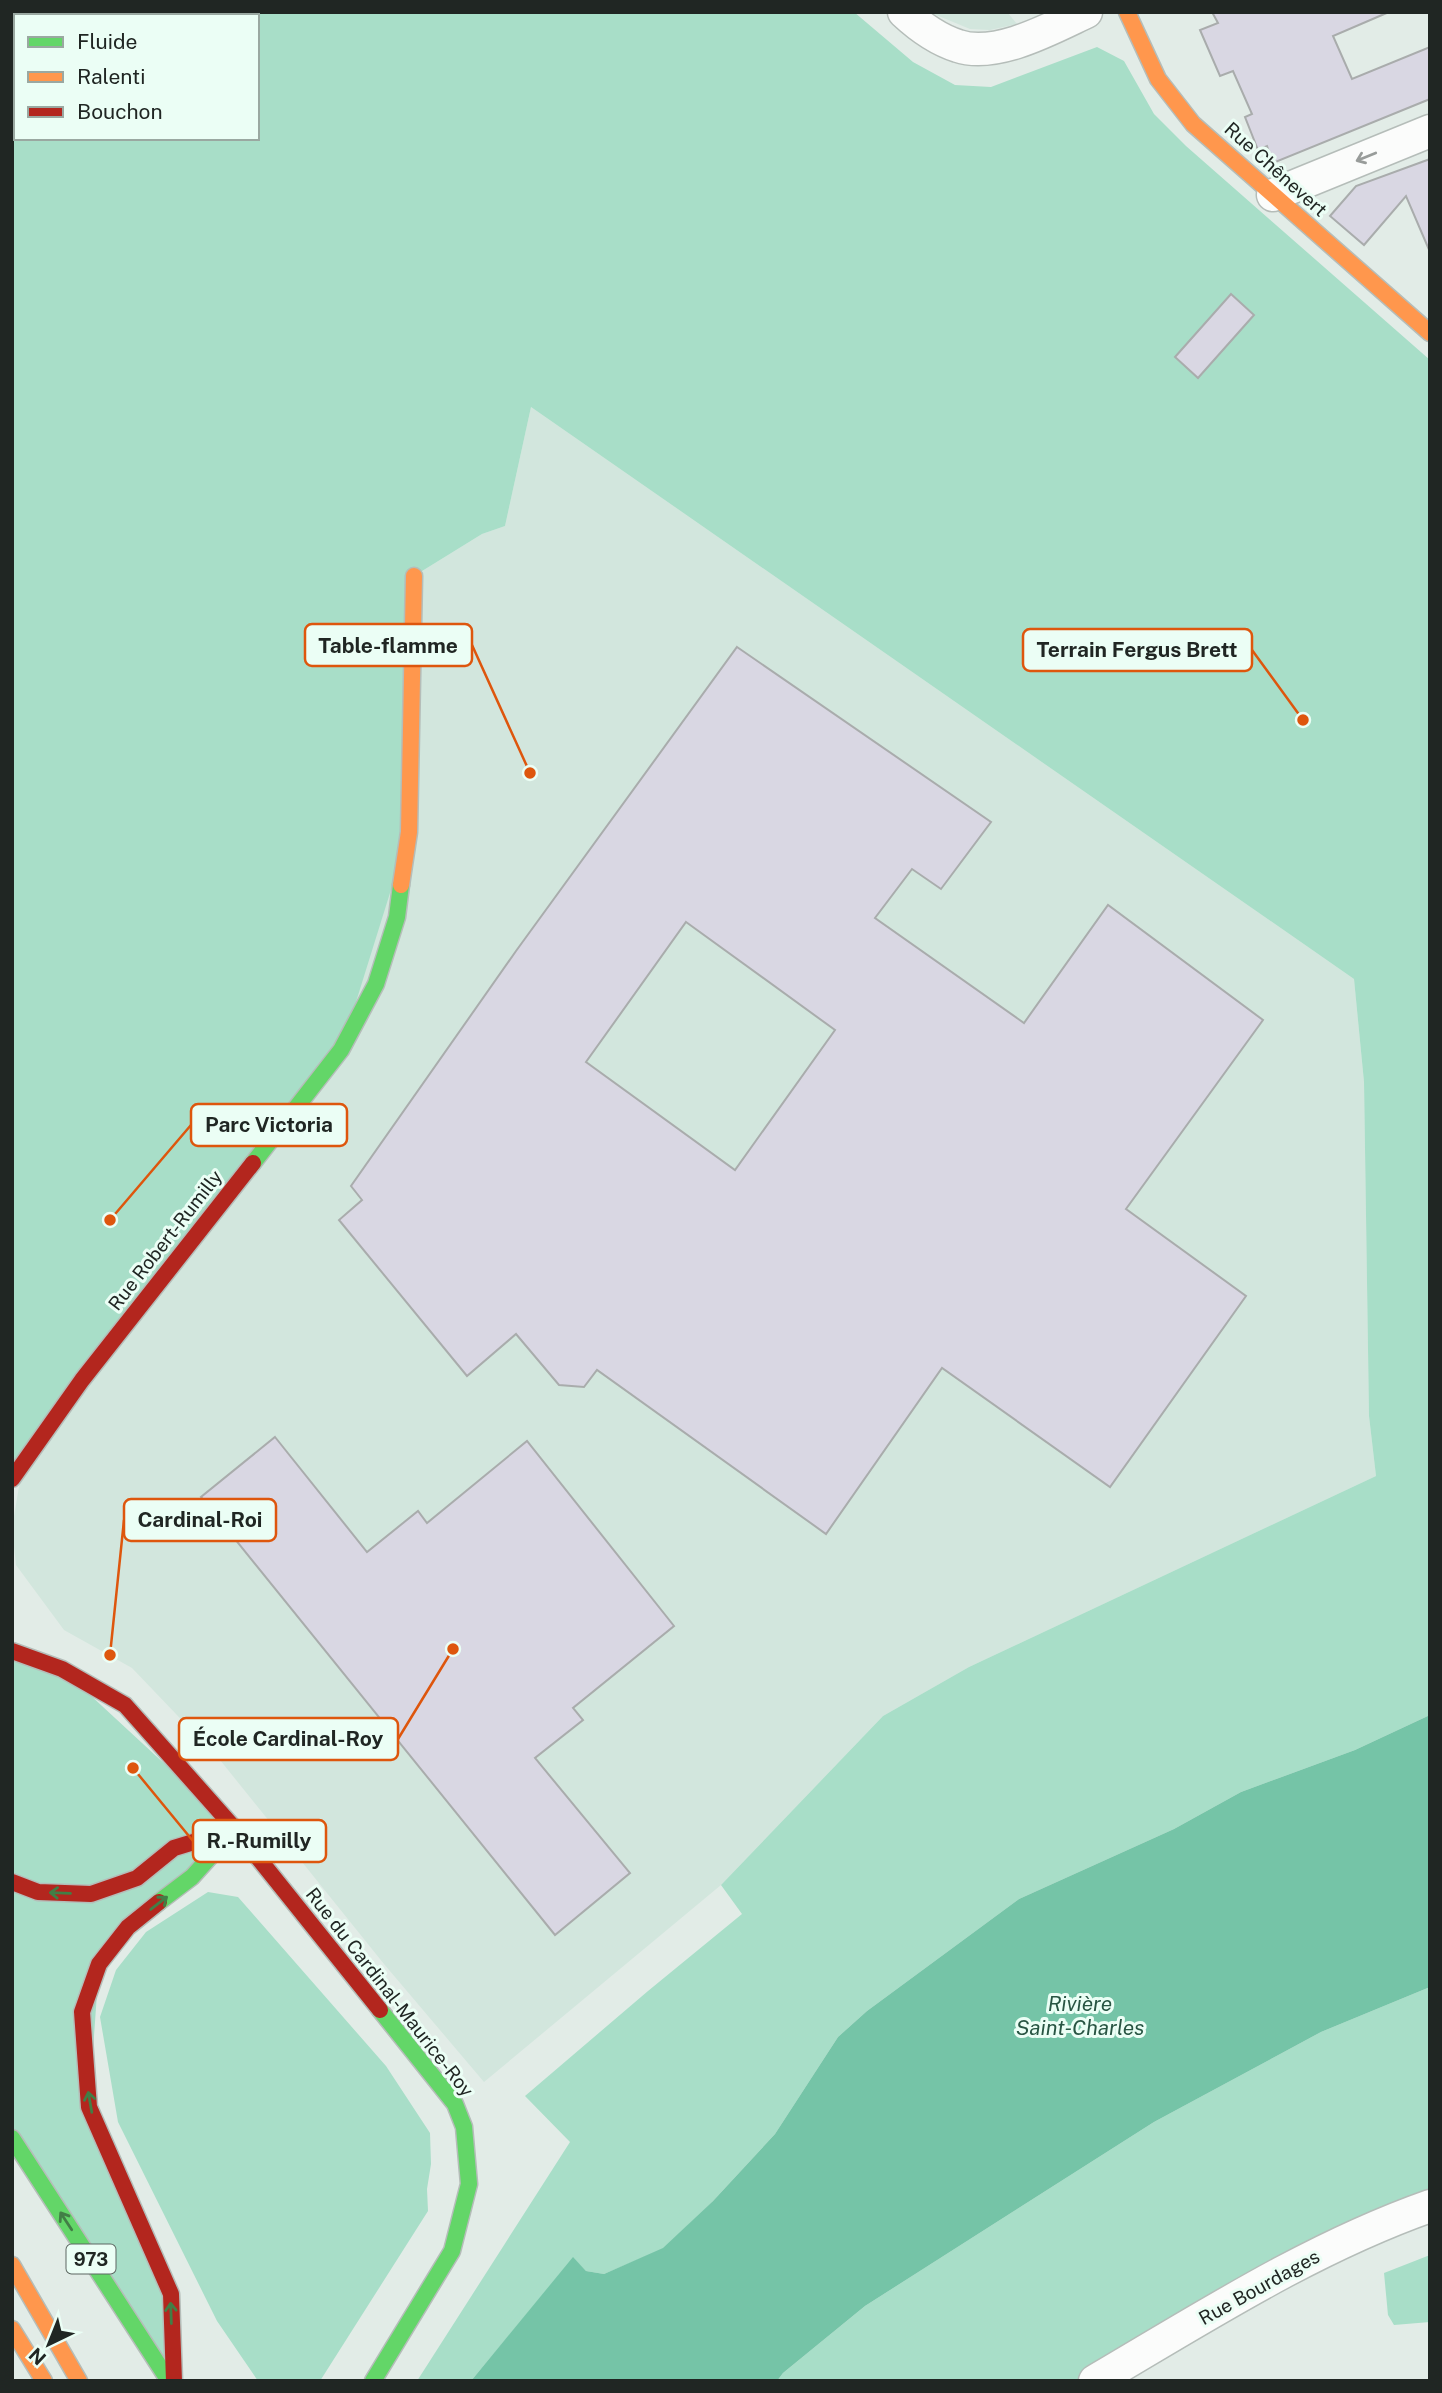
<svg xmlns="http://www.w3.org/2000/svg" width="1442" height="2393" viewBox="0 0 1442 2393" font-family="'Public Sans',sans-serif">
	<style>
		.built { fill: #d2e6dd }
		.green { fill: #a8dec8; fill-rule: evenodd }
		.water { fill: #75c4a7 }
		.building { fill: #d9d7e3; stroke: #a9acac; stroke-width: 2; fill-rule: evenodd }
		.lines { fill: none; stroke-linecap: round; stroke-linejoin: round }
		.street-casing { stroke: #b5bdb9; stroke-width: 35 }
		.fast-casing { stroke: #b5bdb9; stroke-width: 19 }
		.slow-casing { stroke: #b5bdb9; stroke-width: 19 }
		.jam-casing { stroke: #b5bdb9; stroke-width: 19 }
		.street { stroke: #fbfcfb; stroke-width: 32 }
		.fast { stroke: #63d668; stroke-width: 16 }
		.slow { stroke: #ff974d; stroke-width: 16 }
		.jam { stroke: #b3261e; stroke-width: 16 }
		.oneway { stroke: #989c9a }
		.oneway2 { stroke: #427e46 }
		.labels { text-anchor: middle; dominant-baseline: central; stroke-width: 6; stroke-linejoin: round; paint-order: stroke }
		.shield { fill: #ebfef5; stroke: #5d6762; stroke-width: 2 }
		.shield-label { font-size: 18px; font-weight: bold; fill: #202623 }
		.street-label { font-size: 19px; fill: #202623; stroke: #ebfef5 }
		.water-label { font-size: 21px; font-style: italic; fill: #285543; stroke: #ebfef5 }
		.leader { fill: none; stroke: #de560d; stroke-width: 2.5 }
		.callout-dot { fill: #de560d; stroke: #ebfef5; stroke-width: 2.5 }
		.callout { fill: #ebfef5; stroke: #de560d; stroke-width: 2.5 }
		.callout-label { font-size: 21px; text-anchor: middle; font-weight: bold; fill: #202623 }
	</style>
	<rect width="100%" height="100%" fill="#e2ece7"/>
	<g class="built">
		<path d="M 929,12 L 1007,12 L 1017,24 L 990,30 L 970,29 Z"/>
		<path d="M 531,407 L 1354,979 L 1364,1082 L 1369,1416 L 1376,1476 L 969,1667 L 883,1716 L 721,1885 L 484,2082 L 384,1964 L 220,1760 L 132,1668 L 64,1630 L 16,1565 L 12,1528 L 23,1463 L 414,576 L 482,534 L 505,526 Z"/>
	</g>
	<g class="green">
		<path d="M 12,12 L 854,12 L 913,62 L 955,85 L 991,87 L 1097,47 L 1124,61 L 1154,114 L 1186,146 L 1430,360 L 1430,1715 L 1355,1750 L 1241,1792 L 1174,1829 L 1019,1899 L 867,2011 L 838,2037 L 775,2134 L 713,2201 L 663,2249 L 604,2274 L 586,2271 L 573,2258 L 471,2381 L 417,2381 L 570,2142 L 525,2096 L 648,1991 L 742,1914 L 721,1885 L 883,1716 L 969,1667 L 1376,1476 L 1369,1416 L 1364,1082 L 1354,979 L 531,407 L 505,526 L 482,534 L 414,576 L 409,832 L 341,1050 L 12,1479 ZM 16,16 L 257,16 L 257,138 L 16,138 Z"/>
		<path d="M 12,1651 L 62,1669 L 235,1829 L 99,1965 L 89,2107 L 171,2294 L 174,2381 L 12,2138 Z"/>
		<path d="M 208,1892 L 238,1897 L 386,2066 L 430,2133 L 431,2164 L 427,2189 L 428,2211 L 320,2381 L 258,2381 L 217,2321 L 118,2122 L 100,2017 L 116,1970 L 146,1932 Z"/>
		<path d="M 1430,1987 L 1430,2206 L 1095,2381 L 777,2381 L 783,2373 L 865,2306 L 1154,2122 L 1321,2032 Z"/>
		<path d="M 1430,2255 L 1430,2322 L 1394,2325 L 1388,2315 L 1384,2273 Z"/>
	</g>
	<path class="water" d="M 1430,1715 L 1430,1987 L 1321,2032 L 1154,2122 L 865,2306 L 783,2373 L 777,2381 L 471,2381 L 573,2257 L 586,2271 L 604,2274 L 663,2248 L 713,2201 L 775,2134 L 838,2037 L 867,2011 L 1019,1899 L 1174,1829 L 1241,1792 L 1355,1750 Z"/>
	<g class="building">
		<path d="M 1212,12 L 1389,12 L 1333,36 L 1352,79 L 1430,47 L 1430,99 L 1273,163 L 1267,146 L 1258,150 L 1245,117 L 1252,114 L 1233,71 L 1220,76 L 1200,30 L 1218,23 Z"/>
		<path d="M 1430,159 L 1430,252 L 1406,196 L 1364,245 L 1330,216 L 1356,186 Z"/>
		<path d="M 1231,294 L 1254,315 L 1198,378 L 1175,357 Z"/>
		<path d="M 737,647 L 991,822 L 941,889 L 912,869 L 875,918 L 1024,1023 L 1108,905 L 1263,1020 L 1126,1209 L 1246,1296 L 1110,1487 L 942,1368 L 826,1534 L 597,1370 L 584,1387 L 559,1385 L 516,1334 L 467,1376 L 339,1220 L 362,1200 L 351,1186 L 516,951 ZM 686,922 L 835,1030 L 735,1170 L 586,1062 Z"/>
		<path d="M 275,1437 L 367,1552 L 418,1511 L 427,1523 L 527,1441 L 674,1626 L 573,1708 L 583,1720 L 535,1758 L 630,1873 L 555,1935 L 201,1497 Z"/>
	</g>
	<g class="lines">
		<defs>
			<g id="street">
				<path d="M 904,12 C 919,26 939,40 958,46 C 996,59 1052,28 1086,12"/>
				<path d="M 1273,195 L 1430,131"/>
				<path d="M 1095,2381 C 1204,2317 1311,2248 1430,2206"/>
			</g>
			<g id="fast">
				<path d="M 253,1163 L 341,1050 L 376,984 L 397,917 L 401,885"/>
				<path d="M 159,1902 L 192,1877 L 235,1829"/>
				<path d="M 12,2138 L 169,2381"/>
				<path d="M 373,2381 L 452,2251 L 469,2184 L 464,2127 L 455,2104 L 380,2010"/>
			</g>
			<g id="slow">
				<path d="M 1127,12 L 1158,79 L 1193,124 L 1430,333"/>
				<path d="M 401,885 L 409,832 L 414,576"/>
				<path d="M 12,2265 L 79,2381"/>
				<path d="M 12,2329 L 44,2381"/>
			</g>
			<g id="jam">
				<path d="M 12,1479 L 82,1380 L 253,1163"/>
				<path d="M 12,1651 L 62,1669 L 125,1705 L 235,1829 L 380,2010"/>
				<path d="M 12,1882 L 38,1892 L 91,1894 L 137,1878 L 174,1848 L 233,1830"/>
				<path d="M 159,1902 L 128,1927 L 99,1964 L 82,2012 L 89,2107 L 171,2294 L 174,2381"/>
			</g>
		</defs>
		<use href="#street" class="street-casing"/>
		<use href="#fast" class="fast-casing"/>
		<use href="#slow" class="slow-casing"/>
		<use href="#jam" class="jam-casing"/>
		<use href="#street" class="street"/>
		<use href="#fast" class="fast"/>
		<use href="#slow" class="slow"/>
		<use href="#jam" class="jam"/>
	</g>
	<defs><path id="oneway-shaft" d="M-6 0H5M1.5-3L5.5 0L1.5 3" fill="none" stroke-width="1.6" stroke-linecap="round" stroke-linejoin="round" transform="scale(1.75)"/></defs>
	<use class="oneway" href="#oneway-shaft" transform="translate(1366 157) rotate(158)"/>
	<g class="oneway2">
		<use href="#oneway-shaft" transform="translate(60 1893) rotate(-178)"/>
		<use href="#oneway-shaft" transform="translate(159 1903) rotate(-38)"/>
		<use href="#oneway-shaft" transform="translate(90 2102) rotate(-100)"/>
		<use href="#oneway-shaft" transform="translate(66 2221) rotate(-123)"/>
		<use href="#oneway-shaft" transform="translate(171 2313) rotate(-92)"/>
	</g>
	<g class="labels">
		<rect class="shield" x="66.5" y="2244.5" width="49" height="29" rx="5"/>
		<g class="shield-label">
			<text x="91" y="2259">973</text>
		</g>
		<g class="street-label">
			<text transform="translate(1276 169) rotate(42)">Rue Chênevert</text>
			<text transform="translate(165 1240) rotate(-52)">Rue Robert-Rumilly</text>
			<text transform="translate(390 1992) rotate(52)">Rue du Cardinal-Maurice-Roy</text>
			<text transform="translate(1259 2287) rotate(-29)">Rue Bourdages</text>
		</g>
		<g class="water-label">
			<text x="1080" y="2003">Rivière<tspan x="1080" dy="24">Saint-Charles</tspan></text>
		</g>
	</g>
	<path class="leader" d="M530 773L472 645M1303 720L1252 650M110 1220L191 1125M110 1655L124 1520M453 1649L398 1739M133 1768L193 1841"/>
	<g class="callout-dot">
		<circle cx="530" cy="773" r="7"/>
		<circle cx="1303" cy="720" r="7"/>
		<circle cx="110" cy="1220" r="7"/>
		<circle cx="110" cy="1655" r="7"/>
		<circle cx="453" cy="1649" r="7"/>
		<circle cx="133" cy="1768" r="7"/>
	</g>
	<g class="callout">
		<rect x="305" y="624" width="167" height="42" rx="7"/>
		<rect x="1023" y="629" width="229" height="42" rx="7"/>
		<rect x="191" y="1104" width="156" height="42" rx="7"/>
		<rect x="124" y="1499" width="152" height="42" rx="7"/>
		<rect x="179" y="1718" width="219" height="42" rx="7"/>
		<rect x="193" y="1820" width="133" height="42" rx="7"/>
	</g>
	<g class="callout-label">
		<text x="388" y="653">Table-flamme</text>
		<text x="1137" y="657">Terrain Fergus Brett</text>
		<text x="269" y="1132">Parc Victoria</text>
		<text x="200" y="1527">Cardinal-Roi</text>
		<text x="288" y="1746">École Cardinal-Roy</text>
		<text x="259" y="1848">R.-Rumilly</text>
	</g>
	<rect width="1442" height="2393" fill="none" stroke="#202623" stroke-width="28"/>
	<rect x="14" y="14" width="245" height="126" fill="#ebfef5" stroke="#9aa8a1" stroke-width="2"/>
	<rect x="28" y="37" width="35" height="10" fill="#63d668" stroke="#9aa8a1" stroke-width="2"/>
	<text x="77" y="49" font-size="21" fill="#202623">Fluide</text>
	<rect x="28" y="72" width="35" height="10" fill="#ff974d" stroke="#9aa8a1" stroke-width="2"/>
	<text x="77" y="84" font-size="21" fill="#202623">Ralenti</text>
	<rect x="28" y="107" width="35" height="10" fill="#b3261e" stroke="#9aa8a1" stroke-width="2"/>
	<text x="77" y="119" font-size="21" fill="#202623">Bouchon</text>
	<g transform="translate(49 2344) rotate(223)" stroke="#ebfef5" stroke-width="5" paint-order="stroke">
	<path d="M0-5L12 26L0 18L-12 26Z" fill="#202623"/>
	<text y="-10" font-size="19" font-weight="bold" text-anchor="middle" fill="#202623">N</text>
	</g>
</svg>
